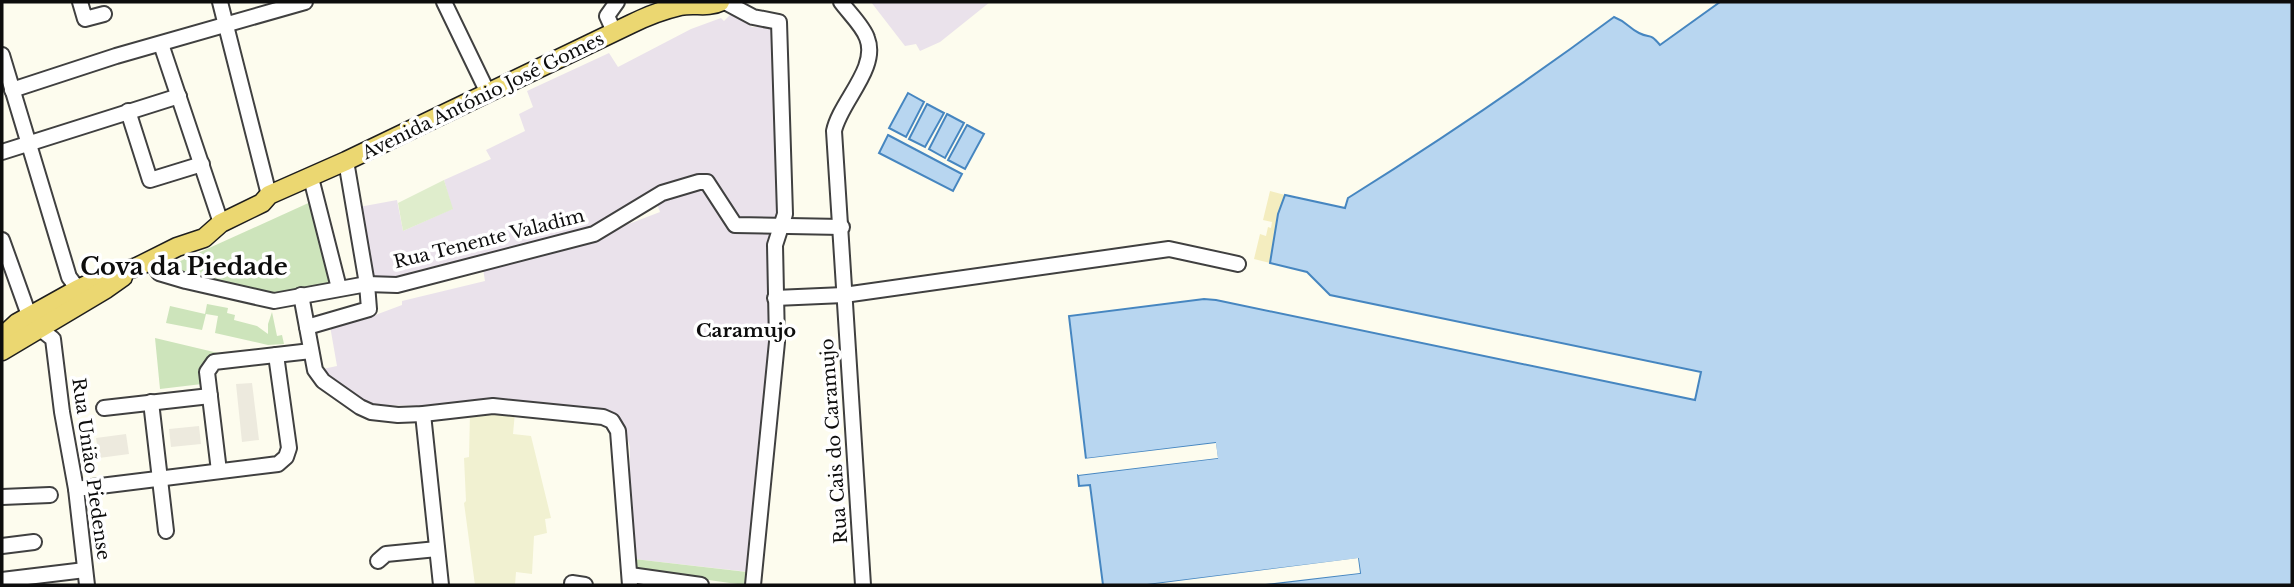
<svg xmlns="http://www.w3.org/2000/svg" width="2294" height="587" viewBox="0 0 2294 587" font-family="'Libre Baskerville',serif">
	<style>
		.industrial { fill: #eae2eb }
		.farmland { fill: #f1f1d1 }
		.green { fill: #cde4bb }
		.sand { fill: #f4edbf }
		.pitch { fill: #dfedcc }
		.plaza { fill: #edeade }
		.water { fill: #b8d6f0; stroke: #4686c0; stroke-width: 2 }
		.pier { fill: #fdfcee }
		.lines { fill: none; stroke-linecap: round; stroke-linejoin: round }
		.minor-casing { stroke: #404040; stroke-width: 18 }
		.major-casing { stroke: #1e1e1e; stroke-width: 21 }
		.minor { stroke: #fff; stroke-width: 14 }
		.major { stroke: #ebd771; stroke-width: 18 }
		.labels { text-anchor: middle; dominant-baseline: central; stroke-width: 7; stroke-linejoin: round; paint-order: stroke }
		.street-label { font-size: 18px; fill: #0d0d0d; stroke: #fff }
		.neighbourhood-label { font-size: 19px; font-weight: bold; fill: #0d0d0d; stroke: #fff }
		.district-label { font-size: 24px; font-weight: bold; fill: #0d0d0d; stroke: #fff }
	</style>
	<rect width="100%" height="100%" fill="#fdfcee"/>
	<g class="industrial">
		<path d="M 871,2 L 990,2 L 940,42 L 920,51 L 916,44 L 905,46 Z"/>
		<path d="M 732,13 L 752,27 L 774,27 L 779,221 L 740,219 L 731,213 L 705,174 L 666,184 L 595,227 L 411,272 L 411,275 L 373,278 L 359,207 L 397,200 L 403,231 L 452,209 L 444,180 L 491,159 L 486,150 L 525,131 L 519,114 L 533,107 L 527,91 L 609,53 L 618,67 L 691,29 L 721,18 L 724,21 Z"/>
		<path d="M 701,188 L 706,190 L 730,232 L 770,231 L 770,332 L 773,341 L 749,572 L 634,559 L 629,526 L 630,447 L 623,424 L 617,417 L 605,410 L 486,399 L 471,404 L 445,406 L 362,405 L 318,370 L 337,366 L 330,326 L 368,313 L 370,317 L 402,305 L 402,301 L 485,281 L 483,269 L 592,238 L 660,212 L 656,201 Z"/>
	</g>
	<path class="farmland" d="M 515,412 L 513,434 L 531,436 L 551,518 L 545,519 L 547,533 L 534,536 L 532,574 L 516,572 L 515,585 L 475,585 L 464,503 L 466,501 L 464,458 L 469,457 L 470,413 Z"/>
	<g class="green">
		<path d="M 315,200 L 332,281 L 329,284 L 273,295 L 172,272 L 176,263 Z"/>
		<path d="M 207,304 L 228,308 L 227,313 L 235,315 L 234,320 L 257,326 L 268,334 L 268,324 L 272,312 L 277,336 L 282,335 L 284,344 L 268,345 L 215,333 L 218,316 L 206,314 L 202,330 L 166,323 L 170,306 L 205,314 Z"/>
		<path d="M 155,338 L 218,353 L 218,356 C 201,360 201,368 202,384 L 160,389 Z"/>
		<path d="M 634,559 L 747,572 L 745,585 L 635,570 Z"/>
	</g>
	<path class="sand" d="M 1270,191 L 1285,195 L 1278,214 L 1270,263 L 1254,259 L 1260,234 L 1266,236 L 1268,227 L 1271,228 L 1272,222 L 1263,220 Z"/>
	<path class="pitch" d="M 444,180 L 453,209 L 403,231 L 398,203 Z"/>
	<g class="plaza">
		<path d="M 252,383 L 259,440 L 242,442 L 236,384 Z"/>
		<path d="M 199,426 L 201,444 L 171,447 L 169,429 Z"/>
		<path d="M 126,434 L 129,454 L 99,458 L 96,438 Z"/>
	</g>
	<g class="water">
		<path d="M 1720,2 L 2292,2 L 2292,585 L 1260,585 L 1360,573 L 1358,559 L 1147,585 L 1103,585 L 1090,485 L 1079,486 L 1078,475 L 1217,458 L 1215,443 L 1086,459 L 1069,316 L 1204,299 L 1216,300 L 1695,400 L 1701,372 L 1330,295 L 1307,272 L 1270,263 L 1278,214 L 1285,195 L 1345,208 L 1348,198 C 1439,141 1528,81 1614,17 C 1627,22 1629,28 1639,33 C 1651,39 1649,32 1660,45 Z"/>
		<path d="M 908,93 L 924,102 L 906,137 L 889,128 Z"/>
		<path d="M 927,104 L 944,113 L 925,147 L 909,139 Z"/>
		<path d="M 947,114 L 964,123 L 945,158 L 929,149 Z"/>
		<path d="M 967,125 L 984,134 L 965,169 L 948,160 Z"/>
		<path d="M 888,135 L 962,174 L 953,191 L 879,153 Z"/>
	</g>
	<g class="pier">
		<path d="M 1216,443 L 1218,458 L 1078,475 L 1078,471 L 1214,455 L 1213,447 L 1086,462 L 1083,459 Z"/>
		<path d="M 1358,558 L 1360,573 L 1256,585 L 1259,582 L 1356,570 L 1355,562 L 1175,585 L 1147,585 Z"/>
	</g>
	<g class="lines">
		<defs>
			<g id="minor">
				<path d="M 80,2 L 85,19 L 104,14"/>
				<path d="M 220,2 L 269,195"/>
				<path d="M 444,2 L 488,93"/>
				<path d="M 617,2 L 607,16 L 612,27 L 618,31"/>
				<path d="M 725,2 L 753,17 L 779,22 L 785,214 L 775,245 L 777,342 L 753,585"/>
				<path d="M 841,2 C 849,13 863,26 867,38 C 879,68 840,102 834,131 L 863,585"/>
				<path d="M 161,44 L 221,223"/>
				<path d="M 2,55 L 69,277 L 78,289 L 86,296"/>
				<path d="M 12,90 L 116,56 L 305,2"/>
				<path d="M 128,111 L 150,180 L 202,164"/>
				<path d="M 2,152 L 179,96"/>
				<path d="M 311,178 L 339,288"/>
				<path d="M 2,240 L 26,307 L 39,328 L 53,339 L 62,412 L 76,489 L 87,585"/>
				<path d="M 150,260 L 159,273 L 186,281 L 274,301 L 367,284 L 397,285 L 594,234 L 662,193 L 699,182 L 707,182 L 735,225 L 842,227"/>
				<path d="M 301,295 L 315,370 L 323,381 L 360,407 L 371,412 L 398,415 L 423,414 L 493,406 L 603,417 L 612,421 L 618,431 L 630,585"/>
				<path d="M 775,298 L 844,295 L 1169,249 L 1238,264"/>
				<path d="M 307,327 L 369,309 L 367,284 L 346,161"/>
				<path d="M 151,402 L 166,531"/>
				<path d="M 104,408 L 210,396"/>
				<path d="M 423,414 L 441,585"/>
				<path d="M 219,471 L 207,372 L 214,362 L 311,351"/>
				<path d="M 76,489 L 278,464 L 286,457 L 289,448 L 276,355"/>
				<path d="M 2,497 L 50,495"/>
				<path d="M 2,546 L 34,542"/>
				<path d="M 378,561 L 386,554 L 437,549"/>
				<path d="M 630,575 L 701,585"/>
				<path d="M 2,580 L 85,570"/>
				<path d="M 572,585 L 572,583 L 585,585"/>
			</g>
			<g id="major">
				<path d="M 2,337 L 17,323 L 78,289 L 101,278 L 137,267 L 177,247 L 204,238 L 221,223 L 262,203 L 269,195 L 346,161 L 631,24 C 647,16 663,10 680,6 C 694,3 708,8 720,2"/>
				<path d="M 2,351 L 106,289 L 123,277"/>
			</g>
		</defs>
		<use href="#minor" class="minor-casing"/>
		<use href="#major" class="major-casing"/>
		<use href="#minor" class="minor"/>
		<use href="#major" class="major"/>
	</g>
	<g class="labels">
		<g class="street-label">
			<text transform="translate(483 96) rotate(-26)">Avenida António José Gomes</text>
			<text transform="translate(489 239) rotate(-14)">Rua Tenente Valadim</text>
			<text transform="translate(834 441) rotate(-94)">Rua Cais do Caramujo</text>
			<text transform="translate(91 469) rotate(82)">Rua União Piedense</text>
		</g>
		<g class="neighbourhood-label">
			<text x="746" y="330">Caramujo</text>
		</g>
		<g class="district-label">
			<text x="184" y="266">Cova da Piedade</text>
		</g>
	</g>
	<rect width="2294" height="587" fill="none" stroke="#0d0d0d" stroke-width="7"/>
</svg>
